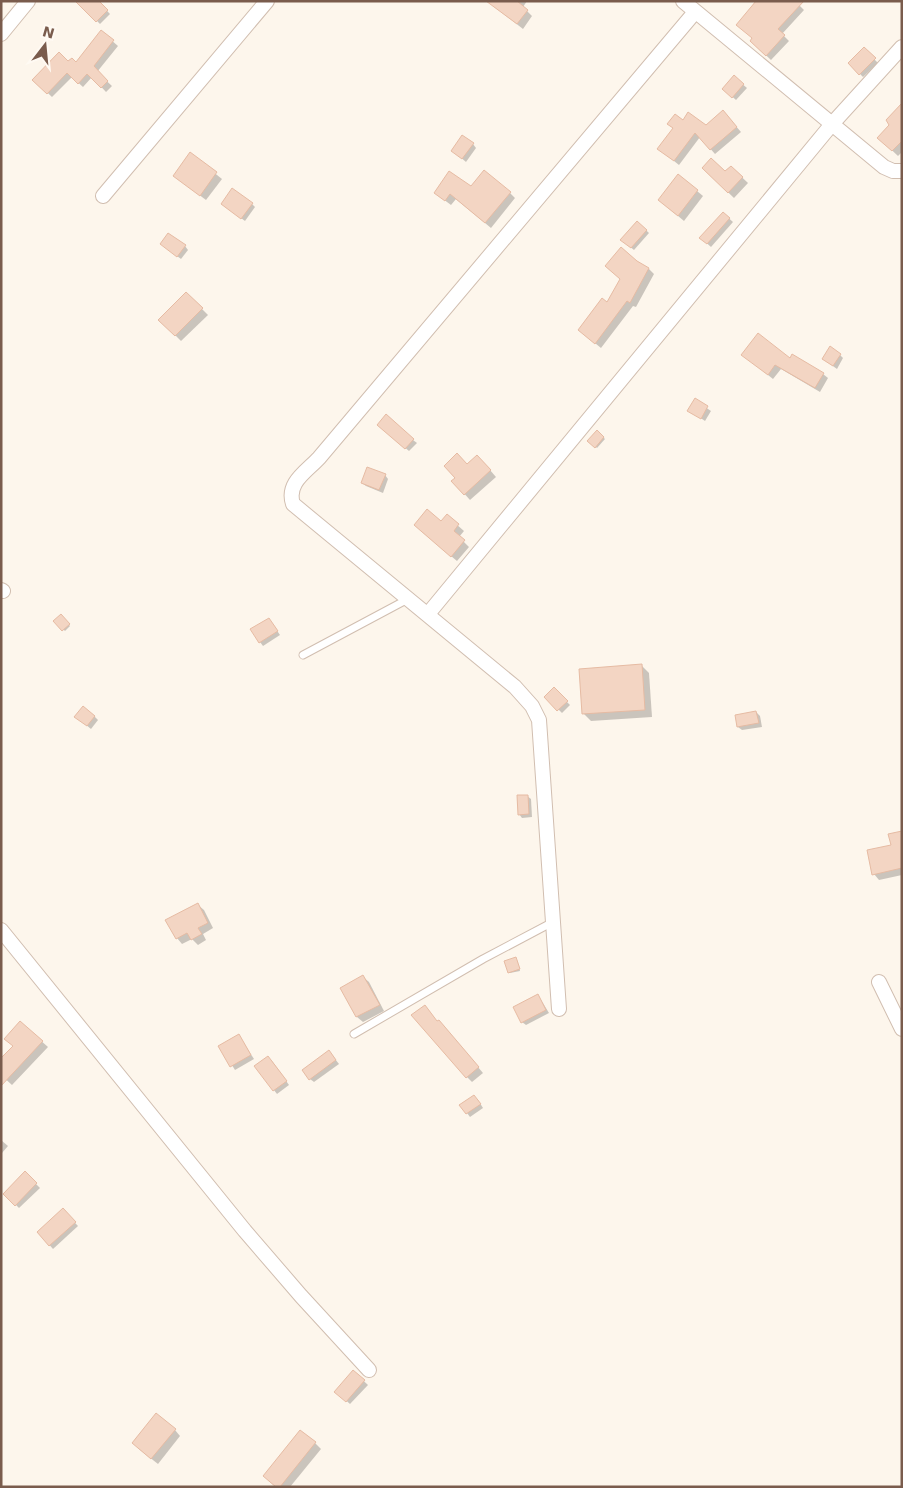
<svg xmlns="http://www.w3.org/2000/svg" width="903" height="1488" viewBox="0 0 903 1488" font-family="'DejaVu Sans',sans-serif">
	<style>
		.shadow { fill: #0003 }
		.building { fill: #f3d5c3; stroke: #e6bba3 }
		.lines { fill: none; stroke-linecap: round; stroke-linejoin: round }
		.lane-casing { stroke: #d1beb0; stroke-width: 9 }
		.street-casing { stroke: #d1beb0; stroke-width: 16 }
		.lane { stroke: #fff; stroke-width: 7 }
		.street { stroke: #fff; stroke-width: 14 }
	</style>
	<rect width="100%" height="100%" fill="#fdf6ec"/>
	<g class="shadow">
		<path d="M 77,1 L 98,1 L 110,14 L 100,24 Z"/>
		<path d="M 487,1 L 527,1 L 523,7 L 532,16 L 523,29 Z"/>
		<path d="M 799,5 L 804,10 L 782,34 L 789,41 L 771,60 L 751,41 Z"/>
		<path d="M 102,32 L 118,46 L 97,72 L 112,86 L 106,92 L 92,77 L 83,87 L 72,77 L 52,97 L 34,80 L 68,63 L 76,64 Z"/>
		<path d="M 864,49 L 878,63 L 863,77 L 849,63 Z"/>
		<path d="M 734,77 L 747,88 L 736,100 L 727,92 Z"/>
		<path d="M 902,111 L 902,152 L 898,156 L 879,138 Z"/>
		<path d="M 728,117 L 741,132 L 715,154 L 700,137 L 679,165 L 659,149 L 683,121 L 706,127 Z"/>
		<path d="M 473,144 L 476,148 L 466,162 L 453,151 Z"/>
		<path d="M 191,154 L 222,179 L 206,200 L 174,176 Z"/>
		<path d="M 731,167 L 748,183 L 734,198 L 703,168 L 725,173 Z"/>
		<path d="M 679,176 L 703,196 L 684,221 L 659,200 Z"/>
		<path d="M 471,187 L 510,193 L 515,198 L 491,228 L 456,199 L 451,205 L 435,193 Z"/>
		<path d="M 222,204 L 252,204 L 255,207 L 245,221 Z"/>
		<path d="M 723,213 L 733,222 L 711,247 L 701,238 Z"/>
		<path d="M 637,222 L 649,233 L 634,250 L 624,242 Z"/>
		<path d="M 185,246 L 188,250 L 181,259 L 165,247 Z"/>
		<path d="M 637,262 L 649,269 L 654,274 L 636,307 L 633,306 L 601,348 L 579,330 L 608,304 Z"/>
		<path d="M 186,293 L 208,315 L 181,341 L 160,320 Z"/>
		<path d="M 840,355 L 843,358 L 837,369 L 823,359 Z"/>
		<path d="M 748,359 L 790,360 L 823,374 L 828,378 L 820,392 L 781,369 L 773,379 Z"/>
		<path d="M 695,400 L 711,411 L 705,421 L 689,410 Z"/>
		<path d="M 382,428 L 413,440 L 417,443 L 409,451 Z"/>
		<path d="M 597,432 L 605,439 L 597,448 L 589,441 Z"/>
		<path d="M 483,462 L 496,477 L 470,500 L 453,481 L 467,465 Z"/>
		<path d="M 385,475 L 388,479 L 383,493 L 366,486 L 362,483 Z"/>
		<path d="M 447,516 L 464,531 L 459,537 L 469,547 L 457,561 L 421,531 L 442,522 Z"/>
		<path d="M 61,616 L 70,626 L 65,631 L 55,621 Z"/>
		<path d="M 269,619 L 280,635 L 263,646 L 260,642 Z"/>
		<path d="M 642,666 L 649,673 L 652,717 L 591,721 L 583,713 Z"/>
		<path d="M 554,689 L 570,705 L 562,713 L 546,697 Z"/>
		<path d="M 756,712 L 760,716 L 762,727 L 742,730 L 738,727 Z"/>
		<path d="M 94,716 L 98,720 L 91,729 L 80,720 Z"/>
		<path d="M 527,796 L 531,799 L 532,817 L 522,818 L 519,814 Z"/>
		<path d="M 902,832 L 902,875 L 879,880 L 874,874 Z"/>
		<path d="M 198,905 L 204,910 L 213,928 L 203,934 L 206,940 L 198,945 L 192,939 L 182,944 L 177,938 Z"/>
		<path d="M 517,960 L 520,971 L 510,973 L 509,972 Z"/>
		<path d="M 363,977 L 369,982 L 384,1011 L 363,1022 L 357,1017 L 342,988 Z"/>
		<path d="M 538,995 L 549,1013 L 526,1025 L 522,1022 Z"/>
		<path d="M 438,1022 L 444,1027 L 483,1073 L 472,1082 L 467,1077 Z"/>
		<path d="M 21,1023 L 48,1047 L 12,1085 L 1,1075 L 14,1046 Z"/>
		<path d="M 239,1036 L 254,1059 L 235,1070 L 220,1046 Z"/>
		<path d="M 332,1055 L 339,1064 L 314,1082 L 310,1079 Z"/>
		<path d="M 272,1061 L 289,1085 L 277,1094 L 256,1067 Z"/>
		<path d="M 478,1100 L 483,1108 L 470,1117 L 467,1113 Z"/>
		<path d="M 1,1140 L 8,1146 L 2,1153 L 1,1152 Z"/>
		<path d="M 25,1173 L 40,1188 L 19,1208 L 5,1194 Z"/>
		<path d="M 63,1210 L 78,1226 L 53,1249 L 38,1232 Z"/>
		<path d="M 354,1372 L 368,1385 L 350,1404 L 340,1395 Z"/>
		<path d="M 175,1430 L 180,1436 L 158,1464 L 139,1449 Z"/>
		<path d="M 315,1443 L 321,1449 L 290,1487 L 277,1487 Z"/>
	</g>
	<g class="building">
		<path d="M 75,1 L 99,1 L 108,10 L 96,22 Z"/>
		<path d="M 486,1 L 517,1 L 528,10 L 517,24 Z"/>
		<path d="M 756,1 L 804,1 L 778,29 L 785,35 L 766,56 L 750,41 L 752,38 L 736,25 Z"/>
		<path d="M 101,30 L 114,40 L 94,66 L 108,81 L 101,88 L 87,74 L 78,84 L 67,73 L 47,94 L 32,80 L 59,52 L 68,61 L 72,58 L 76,62 Z"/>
		<path d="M 864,47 L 876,58 L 859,75 L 848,63 Z"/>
		<path d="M 734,75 L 744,84 L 732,98 L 722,89 Z"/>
		<path d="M 902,103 L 902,141 L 892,151 L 877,138 L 889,125 L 886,120 Z"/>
		<path d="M 723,110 L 737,127 L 710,150 L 695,133 L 674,161 L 657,149 L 673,128 L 667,124 L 675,114 L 683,120 L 688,112 L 706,125 Z"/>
		<path d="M 462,135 L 474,143 L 462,159 L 451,151 Z"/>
		<path d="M 190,152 L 217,172 L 200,196 L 173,176 Z"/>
		<path d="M 711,158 L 725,171 L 731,166 L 743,177 L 728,193 L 702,168 Z"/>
		<path d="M 484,170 L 511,192 L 485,223 L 450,194 L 445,201 L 434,193 L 449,171 L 471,186 Z"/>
		<path d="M 678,174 L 698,190 L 678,216 L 658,200 Z"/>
		<path d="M 232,188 L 253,203 L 241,219 L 221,204 Z"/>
		<path d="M 723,212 L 730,218 L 707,244 L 699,238 Z"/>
		<path d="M 637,221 L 647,230 L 631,248 L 620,240 Z"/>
		<path d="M 168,233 L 186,245 L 177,257 L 160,244 Z"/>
		<path d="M 621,247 L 637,261 L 649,268 L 630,303 L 627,301 L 595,344 L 578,330 L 602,298 L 607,302 L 620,279 L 605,266 Z"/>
		<path d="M 186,292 L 203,308 L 175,336 L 158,320 Z"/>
		<path d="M 758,333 L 790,358 L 792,354 L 824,373 L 815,388 L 775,365 L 768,375 L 741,355 Z"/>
		<path d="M 830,346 L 841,354 L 833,366 L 822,359 Z"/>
		<path d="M 695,398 L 708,406 L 701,419 L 687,411 Z"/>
		<path d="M 386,414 L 414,439 L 405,449 L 377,425 Z"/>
		<path d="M 597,430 L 604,437 L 595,448 L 587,441 Z"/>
		<path d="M 457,453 L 467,464 L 477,455 L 491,470 L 464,495 L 451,481 L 455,478 L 444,466 Z"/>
		<path d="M 367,467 L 386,474 L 379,490 L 361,483 Z"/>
		<path d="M 427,509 L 441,521 L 447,514 L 459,524 L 454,531 L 465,540 L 451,557 L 414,525 Z"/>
		<path d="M 61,614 L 70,624 L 62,631 L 53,621 Z"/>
		<path d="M 269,618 L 278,631 L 259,643 L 250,629 Z"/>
		<path d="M 642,664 L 645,710 L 582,714 L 579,669 Z"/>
		<path d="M 554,687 L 568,701 L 557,711 L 544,697 Z"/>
		<path d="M 83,706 L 95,716 L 87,726 L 74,717 Z"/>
		<path d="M 756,711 L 759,723 L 737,727 L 735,715 Z"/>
		<path d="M 517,795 L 528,795 L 529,814 L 518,815 Z"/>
		<path d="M 902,831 L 902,868 L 872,875 L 867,850 L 891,845 L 888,834 Z"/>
		<path d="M 198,903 L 208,923 L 198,928 L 202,934 L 191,940 L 187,933 L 176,939 L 165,920 Z"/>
		<path d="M 516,957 L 520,969 L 508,973 L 504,961 Z"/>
		<path d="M 363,975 L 380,1005 L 356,1017 L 340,988 Z"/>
		<path d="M 538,994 L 546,1010 L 521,1023 L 513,1007 Z"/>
		<path d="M 425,1005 L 437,1021 L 439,1020 L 479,1067 L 466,1078 L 411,1015 Z"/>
		<path d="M 20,1021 L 43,1041 L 1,1086 L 1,1058 L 13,1046 L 4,1039 Z"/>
		<path d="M 239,1034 L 251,1055 L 230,1067 L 218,1046 Z"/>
		<path d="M 329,1050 L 336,1060 L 309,1080 L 302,1070 Z"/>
		<path d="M 268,1056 L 287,1081 L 273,1091 L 254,1066 Z"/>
		<path d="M 474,1095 L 481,1104 L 466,1114 L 459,1105 Z"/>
		<path d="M 25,1171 L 37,1183 L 15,1206 L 3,1194 Z"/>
		<path d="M 63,1208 L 76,1222 L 49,1246 L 37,1232 Z"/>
		<path d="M 353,1370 L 365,1380 L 346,1402 L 334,1392 Z"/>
		<path d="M 156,1413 L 176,1429 L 151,1459 L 132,1443 Z"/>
		<path d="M 300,1430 L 316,1442 L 280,1487 L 276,1487 L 263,1476 Z"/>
	</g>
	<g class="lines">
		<defs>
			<g id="lane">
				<path d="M 303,655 L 408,599"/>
				<path d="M 354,1034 L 483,959 L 553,922"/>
			</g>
			<g id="street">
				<path d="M 683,1 L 884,167 L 893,171 L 902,171"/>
				<path d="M 1,34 L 28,1"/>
				<path d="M 103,196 L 267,1"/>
				<path d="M 1,590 L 3,591"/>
				<path d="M 428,614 L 832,124 L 902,47"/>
				<path d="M 1,930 L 245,1231 L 301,1296 L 369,1370"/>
				<path d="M 879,982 L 902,1029"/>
				<path d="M 559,1009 L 539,720 L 532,706 L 515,687 L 293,504 C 286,483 306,472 319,458 L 695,12"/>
			</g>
		</defs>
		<use href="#lane" class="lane-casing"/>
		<use href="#street" class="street-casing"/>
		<use href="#lane" class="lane"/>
		<use href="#street" class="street"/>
	</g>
	<rect width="903" height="1488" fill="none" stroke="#7a5c4d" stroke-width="5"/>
	<g transform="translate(45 45) rotate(16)" stroke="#fffaf3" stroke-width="4" paint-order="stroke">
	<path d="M0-4L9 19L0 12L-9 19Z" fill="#7a5c4d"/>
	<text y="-8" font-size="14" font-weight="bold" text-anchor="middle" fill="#7a5c4d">N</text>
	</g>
</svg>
